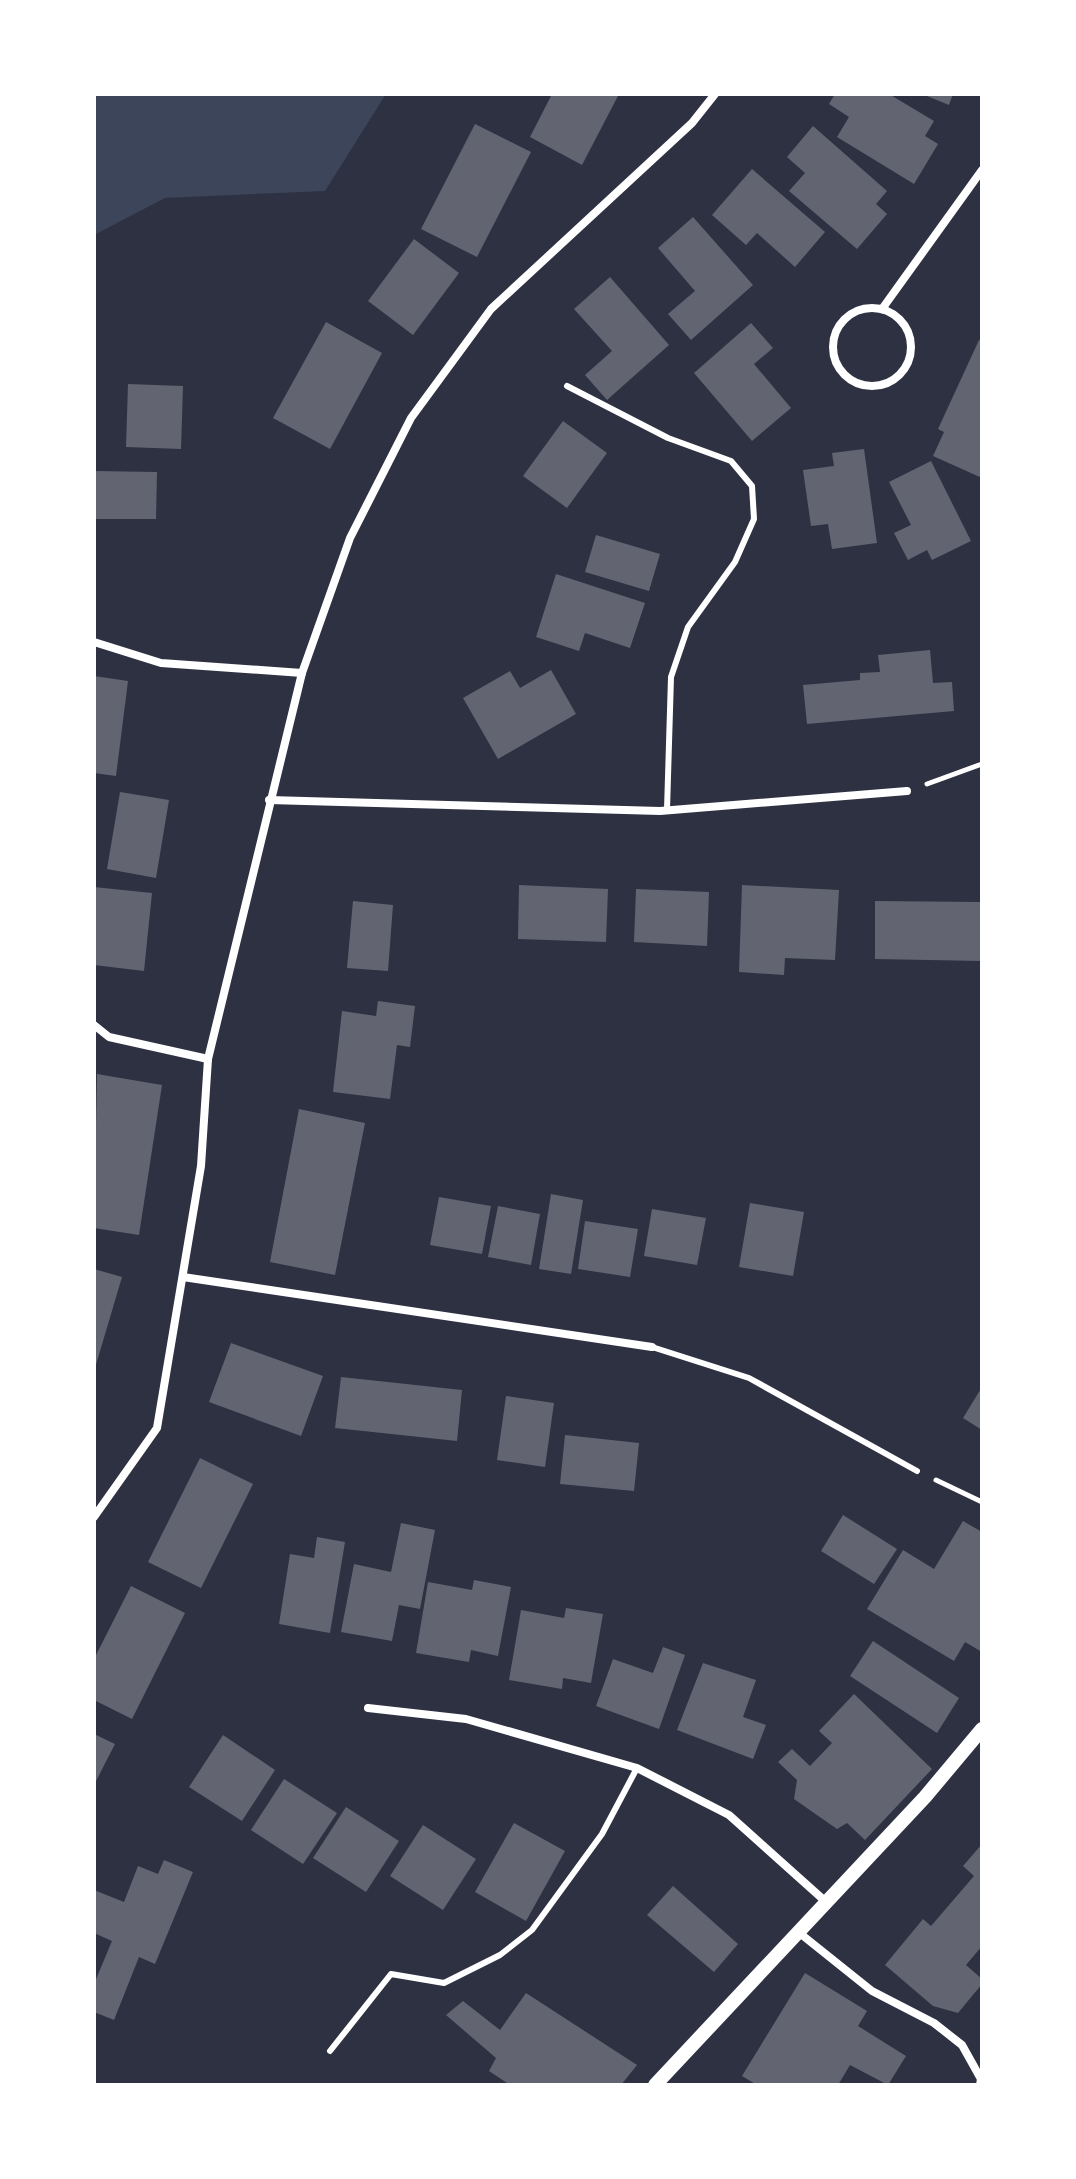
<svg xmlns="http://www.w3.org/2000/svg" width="1076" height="2179" viewBox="0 0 1076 2179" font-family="'DM Sans',sans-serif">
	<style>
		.green { fill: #3c4559 }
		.building { fill: #626471 }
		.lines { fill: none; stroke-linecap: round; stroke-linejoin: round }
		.path { stroke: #fff; stroke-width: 5 }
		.service { stroke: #fff; stroke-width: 6 }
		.minor { stroke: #fff; stroke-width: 8 }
		.tertiary { stroke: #fff; stroke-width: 14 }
	</style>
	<rect width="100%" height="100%" fill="#2d3142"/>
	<path class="green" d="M 94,94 L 386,94 L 325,191 L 165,198 L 94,235 Z"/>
	<g class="building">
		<path d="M 552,94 L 619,94 L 582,165 L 530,137 Z"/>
		<path d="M 835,94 L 889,94 L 934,121 L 925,136 L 938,144 L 914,184 L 837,137 L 849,117 L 829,104 Z"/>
		<path d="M 922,94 L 953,94 L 949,105 Z"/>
		<path d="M 475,124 L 531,152 L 477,257 L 421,229 Z"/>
		<path d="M 813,126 L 887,191 L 876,204 L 887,214 L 857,249 L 789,191 L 805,173 L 787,157 Z"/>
		<path d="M 752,169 L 825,232 L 795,267 L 757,233 L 746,245 L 712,215 Z"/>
		<path d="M 693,217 L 753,285 L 691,340 L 668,314 L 695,291 L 658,248 Z"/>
		<path d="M 414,239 L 459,273 L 413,335 L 368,301 Z"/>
		<path d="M 610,277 L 669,345 L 607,400 L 585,375 L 612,351 L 574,309 Z"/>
		<path d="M 326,322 L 382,353 L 330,449 L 273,418 Z"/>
		<path d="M 751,323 L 773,348 L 754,364 L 791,408 L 752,441 L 694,373 Z"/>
		<path d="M 979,340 L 982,341 L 982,478 L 933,456 L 944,432 L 938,429 Z"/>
		<path d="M 128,384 L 183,386 L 181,449 L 126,447 Z"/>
		<path d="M 563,421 L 607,453 L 567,508 L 523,476 Z"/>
		<path d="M 864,449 L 877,543 L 832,549 L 828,524 L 811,526 L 803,470 L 834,466 L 832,453 Z"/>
		<path d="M 931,461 L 971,541 L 932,560 L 927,550 L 908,560 L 894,533 L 911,525 L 889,482 Z"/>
		<path d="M 94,471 L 157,472 L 156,519 L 94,519 Z"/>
		<path d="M 596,535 L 660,554 L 649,591 L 585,572 Z"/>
		<path d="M 556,574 L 645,603 L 630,648 L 585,633 L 579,651 L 536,637 Z"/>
		<path d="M 930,650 L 933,683 L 952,682 L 954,711 L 807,724 L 803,685 L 860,680 L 860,673 L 880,672 L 878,655 Z"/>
		<path d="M 551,670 L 576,714 L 498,759 L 463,698 L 510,671 L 520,688 Z"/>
		<path d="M 94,676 L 128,681 L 116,776 L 94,773 Z"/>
		<path d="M 120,792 L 169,800 L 156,878 L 107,869 Z"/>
		<path d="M 519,885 L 608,889 L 606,942 L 518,939 Z"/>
		<path d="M 742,885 L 839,890 L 835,960 L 785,958 L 784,975 L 739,972 Z"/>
		<path d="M 94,887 L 152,893 L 144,971 L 94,965 Z"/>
		<path d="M 636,889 L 709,892 L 707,946 L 634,942 Z"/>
		<path d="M 353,901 L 393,905 L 388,971 L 347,968 Z"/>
		<path d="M 875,901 L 982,902 L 982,961 L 875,959 Z"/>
		<path d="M 378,1001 L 415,1006 L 410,1047 L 397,1045 L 390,1099 L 333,1092 L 342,1011 L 376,1016 Z"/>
		<path d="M 97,1074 L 162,1085 L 139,1235 L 94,1228 Z"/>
		<path d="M 299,1109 L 365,1123 L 335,1275 L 270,1262 Z"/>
		<path d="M 551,1194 L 583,1200 L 571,1274 L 539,1269 Z"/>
		<path d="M 439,1197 L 491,1206 L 482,1254 L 430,1245 Z"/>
		<path d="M 750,1203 L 804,1212 L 793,1276 L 739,1267 Z"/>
		<path d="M 498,1206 L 540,1214 L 531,1265 L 488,1257 Z"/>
		<path d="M 652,1209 L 706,1218 L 697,1265 L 644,1256 Z"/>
		<path d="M 585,1221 L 638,1229 L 630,1277 L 578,1269 Z"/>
		<path d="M 94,1269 L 122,1277 L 95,1368 L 94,1368 Z"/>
		<path d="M 231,1343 L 323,1376 L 301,1436 L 209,1402 Z"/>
		<path d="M 341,1377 L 462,1390 L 457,1441 L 335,1428 Z"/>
		<path d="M 982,1387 L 982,1430 L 963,1418 Z"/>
		<path d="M 506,1396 L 554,1403 L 545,1467 L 497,1460 Z"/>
		<path d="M 565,1435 L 639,1443 L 634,1491 L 560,1484 Z"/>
		<path d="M 200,1458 L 253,1484 L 201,1588 L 148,1562 Z"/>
		<path d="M 843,1515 L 897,1549 L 874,1584 L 821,1551 Z"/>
		<path d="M 963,1521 L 982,1532 L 982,1652 L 965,1642 L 954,1661 L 867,1609 L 903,1550 L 934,1569 Z"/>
		<path d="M 401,1523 L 435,1530 L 420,1609 L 399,1605 L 392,1641 L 341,1632 L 354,1564 L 391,1572 Z"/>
		<path d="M 317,1537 L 345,1542 L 330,1633 L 279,1624 L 290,1554 L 314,1558 Z"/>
		<path d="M 474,1580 L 511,1587 L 498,1656 L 471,1650 L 469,1662 L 416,1653 L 428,1582 L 472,1590 Z"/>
		<path d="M 131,1586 L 185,1613 L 132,1719 L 94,1700 L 94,1659 Z"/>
		<path d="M 566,1608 L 603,1614 L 591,1683 L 563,1678 L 562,1689 L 509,1680 L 521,1610 L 564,1618 Z"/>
		<path d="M 873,1641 L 959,1698 L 937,1733 L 850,1676 Z"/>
		<path d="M 663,1647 L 685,1655 L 659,1729 L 596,1706 L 613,1659 L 653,1673 Z"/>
		<path d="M 703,1663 L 756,1680 L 743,1717 L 766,1725 L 753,1759 L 677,1730 Z"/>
		<path d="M 854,1694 L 932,1769 L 865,1840 L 847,1823 L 837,1829 L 794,1799 L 797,1780 L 778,1762 L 792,1749 L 810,1766 L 832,1743 L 819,1731 Z"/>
		<path d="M 94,1734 L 115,1744 L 94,1785 Z"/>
		<path d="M 223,1735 L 275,1770 L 242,1821 L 189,1787 Z"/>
		<path d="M 284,1779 L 337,1813 L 303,1864 L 251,1830 Z"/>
		<path d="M 346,1807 L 399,1841 L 366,1892 L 313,1858 Z"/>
		<path d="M 514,1823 L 565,1851 L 526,1921 L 475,1892 Z"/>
		<path d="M 423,1825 L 476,1859 L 443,1910 L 390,1876 Z"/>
		<path d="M 982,1844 L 982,1946 L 966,1965 L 982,1979 L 982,1984 L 958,2013 L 933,2006 L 885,1965 L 923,1919 L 931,1926 L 974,1876 L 963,1866 Z"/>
		<path d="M 164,1860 L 193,1872 L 155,1964 L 139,1957 L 114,2020 L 94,2012 L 94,1984 L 112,1941 L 94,1933 L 94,1890 L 124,1902 L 138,1866 L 158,1874 Z"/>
		<path d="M 673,1886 L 738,1944 L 714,1972 L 647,1915 Z"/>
		<path d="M 805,1973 L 867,2011 L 858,2026 L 906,2056 L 888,2085 L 850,2065 L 838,2085 L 757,2085 L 742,2076 Z"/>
		<path d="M 526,1993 L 637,2065 L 621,2085 L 510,2085 L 489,2071 L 496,2058 L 446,2015 L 463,2001 L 500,2030 Z"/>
	</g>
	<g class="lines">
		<g class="path">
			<path d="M 927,784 L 982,764"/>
			<path d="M 936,1480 L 982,1502"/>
		</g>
		<g class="service">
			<path d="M 567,386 L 668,438 L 731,461 L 752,486 L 754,519 L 735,562 L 688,627 L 671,677 L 667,810"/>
			<path d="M 652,1347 L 749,1378 L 917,1471"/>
			<path d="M 330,2051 L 391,1974 L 444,1983 L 500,1955 L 532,1930 L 602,1834 L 637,1768"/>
		</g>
		<g class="minor">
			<circle cx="872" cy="347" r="39"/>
			<path d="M 882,309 L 982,170"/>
			<path d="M 94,642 L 161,663 L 302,673"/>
			<path d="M 269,800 L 660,811 L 907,791"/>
			<path d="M 94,1025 L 109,1037 L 208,1059"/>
			<path d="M 183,1277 L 652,1347"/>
			<path d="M 94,1517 L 157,1428 L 201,1166 L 208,1059 L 302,673 L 350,538 L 411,418 L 491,309 L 692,123 L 715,94"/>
			<path d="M 368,1708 L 466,1719 L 637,1768 L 729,1815 L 825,1901"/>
			<path d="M 797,1931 L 872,1991 L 934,2023 L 962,2045 L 981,2079 L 980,2085"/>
		</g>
		<path class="tertiary" d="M 655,2085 L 925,1797 L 982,1729"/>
	</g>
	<rect width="1076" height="2179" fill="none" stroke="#ffffff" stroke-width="192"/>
</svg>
